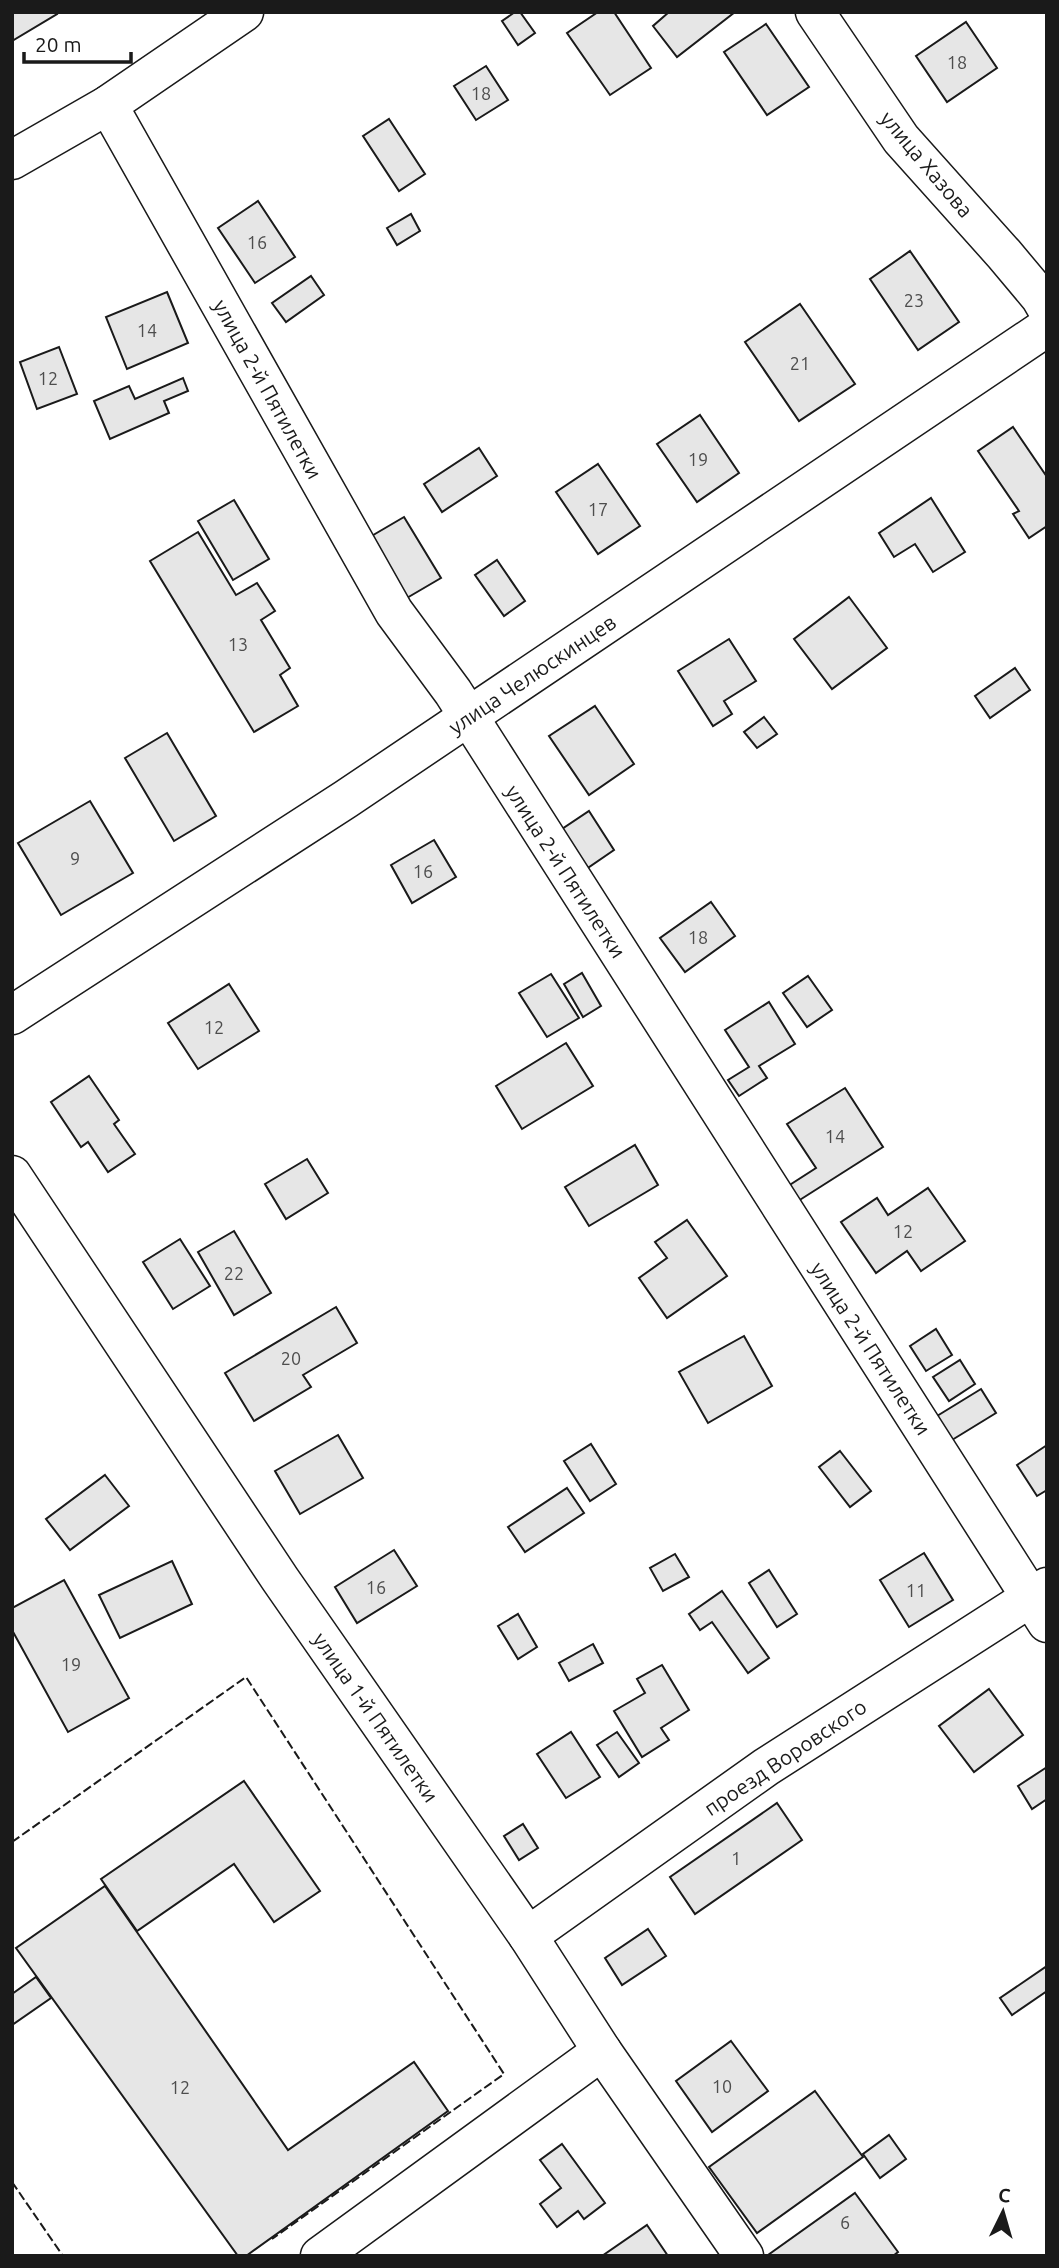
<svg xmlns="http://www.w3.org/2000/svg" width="1059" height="2268" viewBox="0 0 1059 2268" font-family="Ubuntu,sans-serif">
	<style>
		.building { fill: #e6e6e6; stroke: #1a1a1a; stroke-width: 2 }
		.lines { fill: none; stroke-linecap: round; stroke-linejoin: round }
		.minor-casing { stroke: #1a1a1a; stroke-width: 41 }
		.minor { stroke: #fff; stroke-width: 38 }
		.fence { stroke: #1a1a1a; stroke-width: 2; stroke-dasharray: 9 3.5; stroke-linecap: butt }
		.labels { text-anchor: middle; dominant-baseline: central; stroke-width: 5; stroke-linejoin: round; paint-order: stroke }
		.number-label { font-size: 18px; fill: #4d4d4d }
		.street-label { font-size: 21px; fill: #1a1a1a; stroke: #fff }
	</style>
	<rect width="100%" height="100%" fill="#fff"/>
	<g class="building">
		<path d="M 12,12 L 56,12 L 57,14 L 12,41 Z"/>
		<path d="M 515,12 L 520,12 L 535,33 L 518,45 L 502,21 Z"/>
		<path d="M 598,12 L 614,12 L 651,68 L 610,95 L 567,33 Z"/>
		<path d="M 669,12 L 735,12 L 677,57 L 653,26 Z"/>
		<path d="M 966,22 L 997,68 L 947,102 L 916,56 Z"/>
		<path d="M 766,24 L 809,87 L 767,115 L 724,52 Z"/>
		<path d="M 486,66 L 508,100 L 476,120 L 454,86 Z"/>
		<path d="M 389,119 L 425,174 L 399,191 L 363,136 Z"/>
		<path d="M 258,201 L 295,257 L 255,283 L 218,228 Z"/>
		<path d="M 411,214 L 420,231 L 397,245 L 387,228 Z"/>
		<path d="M 910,251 L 959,322 L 918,350 L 870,279 Z"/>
		<path d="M 311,276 L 324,295 L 286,322 L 272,303 Z"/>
		<path d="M 167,292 L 188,343 L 127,369 L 106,317 Z"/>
		<path d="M 800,304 L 855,384 L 799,421 L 745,342 Z"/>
		<path d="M 59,347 L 77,394 L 37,409 L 20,362 Z"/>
		<path d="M 183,378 L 188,391 L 164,401 L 169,413 L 110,439 L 94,401 L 129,386 L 135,399 Z"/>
		<path d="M 700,415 L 739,473 L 697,502 L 657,444 Z"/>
		<path d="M 1013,427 L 1047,477 L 1047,526 L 1029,538 L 1013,514 L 1019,511 L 978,451 Z"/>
		<path d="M 479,448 L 497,476 L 442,512 L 424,484 Z"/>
		<path d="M 598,464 L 640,526 L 598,554 L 556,492 Z"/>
		<path d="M 931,498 L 965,552 L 933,572 L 915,544 L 894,557 L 879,533 Z"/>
		<path d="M 234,500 L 269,559 L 233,580 L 198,521 Z"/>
		<path d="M 404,517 L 441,578 L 400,602 L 363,541 Z"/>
		<path d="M 198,532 L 236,595 L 257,583 L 275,611 L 261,620 L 290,668 L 280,675 L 298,706 L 254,732 L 150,561 Z"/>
		<path d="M 497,560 L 525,601 L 504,616 L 475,575 Z"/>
		<path d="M 849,597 L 887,648 L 832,689 L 794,639 Z"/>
		<path d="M 729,639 L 756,681 L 724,701 L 732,714 L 713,726 L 678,671 Z"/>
		<path d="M 1015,668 L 1030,690 L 990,718 L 975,696 Z"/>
		<path d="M 595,706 L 634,764 L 589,795 L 549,736 Z"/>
		<path d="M 764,717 L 777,734 L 757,748 L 744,732 Z"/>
		<path d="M 167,733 L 216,816 L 174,841 L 125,758 Z"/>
		<path d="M 90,801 L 133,873 L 61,915 L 18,843 Z"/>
		<path d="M 589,811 L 614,850 L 576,876 L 550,837 Z"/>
		<path d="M 434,840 L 456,877 L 412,903 L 391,865 Z"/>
		<path d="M 711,902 L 735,936 L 685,972 L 660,938 Z"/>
		<path d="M 582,973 L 601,1006 L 583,1017 L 564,984 Z"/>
		<path d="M 551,974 L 579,1018 L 547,1037 L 519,993 Z"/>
		<path d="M 808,976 L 832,1010 L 807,1027 L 783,993 Z"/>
		<path d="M 229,984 L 259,1031 L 198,1069 L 168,1023 Z"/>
		<path d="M 769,1002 L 795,1044 L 759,1066 L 767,1078 L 739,1096 L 728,1080 L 749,1067 L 725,1030 Z"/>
		<path d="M 566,1043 L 593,1086 L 522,1129 L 496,1086 Z"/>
		<path d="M 89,1076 L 119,1120 L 114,1124 L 135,1154 L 108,1172 L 88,1142 L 81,1147 L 51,1102 Z"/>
		<path d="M 845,1088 L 883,1147 L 795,1203 L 785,1188 L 816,1168 L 787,1124 Z"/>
		<path d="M 635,1145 L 658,1185 L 589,1226 L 565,1187 Z"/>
		<path d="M 307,1159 L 328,1193 L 286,1219 L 265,1184 Z"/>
		<path d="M 928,1188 L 965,1241 L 921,1271 L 907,1251 L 876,1273 L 841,1222 L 877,1198 L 888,1215 Z"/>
		<path d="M 687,1220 L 727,1276 L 667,1318 L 639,1278 L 667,1258 L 655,1242 Z"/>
		<path d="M 234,1231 L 271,1293 L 234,1315 L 198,1252 Z"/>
		<path d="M 180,1239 L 210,1286 L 173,1309 L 143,1262 Z"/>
		<path d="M 336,1307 L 357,1343 L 303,1375 L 311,1387 L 254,1421 L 225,1373 Z"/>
		<path d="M 936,1329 L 952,1355 L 926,1371 L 910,1346 Z"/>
		<path d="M 744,1336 L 772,1386 L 708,1423 L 679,1372 Z"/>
		<path d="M 960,1360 L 975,1384 L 949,1401 L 933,1377 Z"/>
		<path d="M 981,1389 L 996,1413 L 952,1440 L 937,1416 Z"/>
		<path d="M 338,1435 L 363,1478 L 300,1514 L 275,1471 Z"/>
		<path d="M 591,1444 L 616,1484 L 590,1501 L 564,1461 Z"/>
		<path d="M 1047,1445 L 1047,1490 L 1037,1496 L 1017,1465 Z"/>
		<path d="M 840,1451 L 871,1491 L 850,1507 L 819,1467 Z"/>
		<path d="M 105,1475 L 129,1506 L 70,1550 L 46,1519 Z"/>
		<path d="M 567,1488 L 584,1513 L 525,1552 L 508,1527 Z"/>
		<path d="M 394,1550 L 417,1586 L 357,1623 L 335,1587 Z"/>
		<path d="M 924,1553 L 953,1600 L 909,1627 L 880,1580 Z"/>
		<path d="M 675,1554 L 689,1577 L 663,1591 L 650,1568 Z"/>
		<path d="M 172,1561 L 192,1604 L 120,1638 L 99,1595 Z"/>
		<path d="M 769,1570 L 797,1614 L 777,1627 L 749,1583 Z"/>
		<path d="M 64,1580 L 129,1698 L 68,1732 L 12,1630 L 12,1608 Z"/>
		<path d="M 722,1591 L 769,1658 L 748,1673 L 712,1622 L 700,1630 L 689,1614 Z"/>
		<path d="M 518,1614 L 537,1647 L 518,1659 L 498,1626 Z"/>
		<path d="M 593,1644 L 603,1663 L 569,1681 L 559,1663 Z"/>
		<path d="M 662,1665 L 689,1710 L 661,1728 L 669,1740 L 642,1757 L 614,1711 L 645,1693 L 637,1679 Z"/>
		<path d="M 989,1689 L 1023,1735 L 974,1772 L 939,1726 Z"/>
		<path d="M 571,1732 L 600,1777 L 566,1798 L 537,1754 Z"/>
		<path d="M 617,1732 L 639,1763 L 619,1777 L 597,1745 Z"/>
		<path d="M 1047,1767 L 1047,1799 L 1032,1809 L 1018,1786 Z"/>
		<path d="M 244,1781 L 320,1891 L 274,1922 L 234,1864 L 137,1931 L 101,1879 Z"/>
		<path d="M 777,1803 L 802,1840 L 695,1914 L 670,1877 Z"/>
		<path d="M 523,1824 L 538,1848 L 519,1860 L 504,1836 Z"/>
		<path d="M 105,1886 L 288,2150 L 414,2062 L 448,2111 L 246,2256 L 238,2256 L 16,1948 Z"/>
		<path d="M 648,1929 L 666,1956 L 622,1985 L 605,1958 Z"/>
		<path d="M 1047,1966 L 1047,1991 L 1012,2015 L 1000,1998 Z"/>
		<path d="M 36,1977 L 51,1998 L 12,2025 L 12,1994 Z"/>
		<path d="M 731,2041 L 768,2091 L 712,2132 L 676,2081 Z"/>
		<path d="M 815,2091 L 863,2157 L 757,2233 L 709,2167 Z"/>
		<path d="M 889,2135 L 906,2159 L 880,2178 L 863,2154 Z"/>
		<path d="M 562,2144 L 605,2203 L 584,2219 L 578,2211 L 557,2227 L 540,2204 L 561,2188 L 540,2160 Z"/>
		<path d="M 855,2193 L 898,2252 L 893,2256 L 768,2255 Z"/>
		<path d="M 647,2225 L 668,2256 L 602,2256 Z"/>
	</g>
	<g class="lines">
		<defs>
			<g id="minor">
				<path d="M 815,12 L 901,139 L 1004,254 L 1040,297 L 1047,309"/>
				<path d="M 108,105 L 394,612 L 453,692 L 1047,1623"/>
				<path d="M 12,160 L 108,105 L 244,12"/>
				<path d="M 12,1015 L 346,799 L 1047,327"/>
				<path d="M 12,1175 L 280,1579 L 528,1936 L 602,2051 L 744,2256"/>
				<path d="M 528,1936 L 766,1767 L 1047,1587"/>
				<path d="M 320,2256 L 602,2051"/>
			</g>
		</defs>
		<use href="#minor" class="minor-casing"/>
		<use href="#minor" class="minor"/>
		<g class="fence">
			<path d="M 12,1842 L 246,1677 L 504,2074 L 272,2239"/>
			<path d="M 12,2182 L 63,2256"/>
		</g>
	</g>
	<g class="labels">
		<g class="number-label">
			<text x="957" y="62">18</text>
			<text x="481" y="93">18</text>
			<text x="257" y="242">16</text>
			<text x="914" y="300">23</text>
			<text x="147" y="330">14</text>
			<text x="800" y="363">21</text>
			<text x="48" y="378">12</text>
			<text x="698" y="459">19</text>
			<text x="598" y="509">17</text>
			<text x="238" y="644">13</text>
			<text x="75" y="858">9</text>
			<text x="423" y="871">16</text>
			<text x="698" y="937">18</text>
			<text x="214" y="1027">12</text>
			<text x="835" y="1136">14</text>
			<text x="903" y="1231">12</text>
			<text x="234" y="1273">22</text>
			<text x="291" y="1358">20</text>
			<text x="376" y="1587">16</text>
			<text x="916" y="1590">11</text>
			<text x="71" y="1664">19</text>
			<text x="736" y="1858">1</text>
			<text x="722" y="2086">10</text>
			<text x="180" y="2087">12</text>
			<text x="845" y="2222">6</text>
		</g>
		<g class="street-label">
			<text transform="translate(927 164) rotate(50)">улица Хазова</text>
			<text transform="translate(268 389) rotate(61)">улица 2-й Пятилетки</text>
			<text transform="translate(532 674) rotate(-34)">улица Челюскинцев</text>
			<text transform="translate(566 871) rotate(57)">улица 2-й Пятилетки</text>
			<text transform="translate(871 1348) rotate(57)">улица 2-й Пятилетки</text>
			<text transform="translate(376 1717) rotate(55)">улица 1-й Пятилетки</text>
			<text transform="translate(785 1757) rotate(-34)">проезд Воровского</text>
		</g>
	</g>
	<rect width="1059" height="2268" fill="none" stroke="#1a1a1a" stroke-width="28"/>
	<g transform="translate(1003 2212) rotate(5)" stroke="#ffffff" stroke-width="5" paint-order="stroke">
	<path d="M0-5L12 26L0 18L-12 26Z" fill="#1a1a1a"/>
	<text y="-10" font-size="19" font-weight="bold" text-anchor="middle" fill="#1a1a1a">С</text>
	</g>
	<path d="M24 52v10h107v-10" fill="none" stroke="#1a1a1a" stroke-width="3.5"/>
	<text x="35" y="52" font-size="21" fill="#1a1a1a" stroke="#ffffff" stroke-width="5" paint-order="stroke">20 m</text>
</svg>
